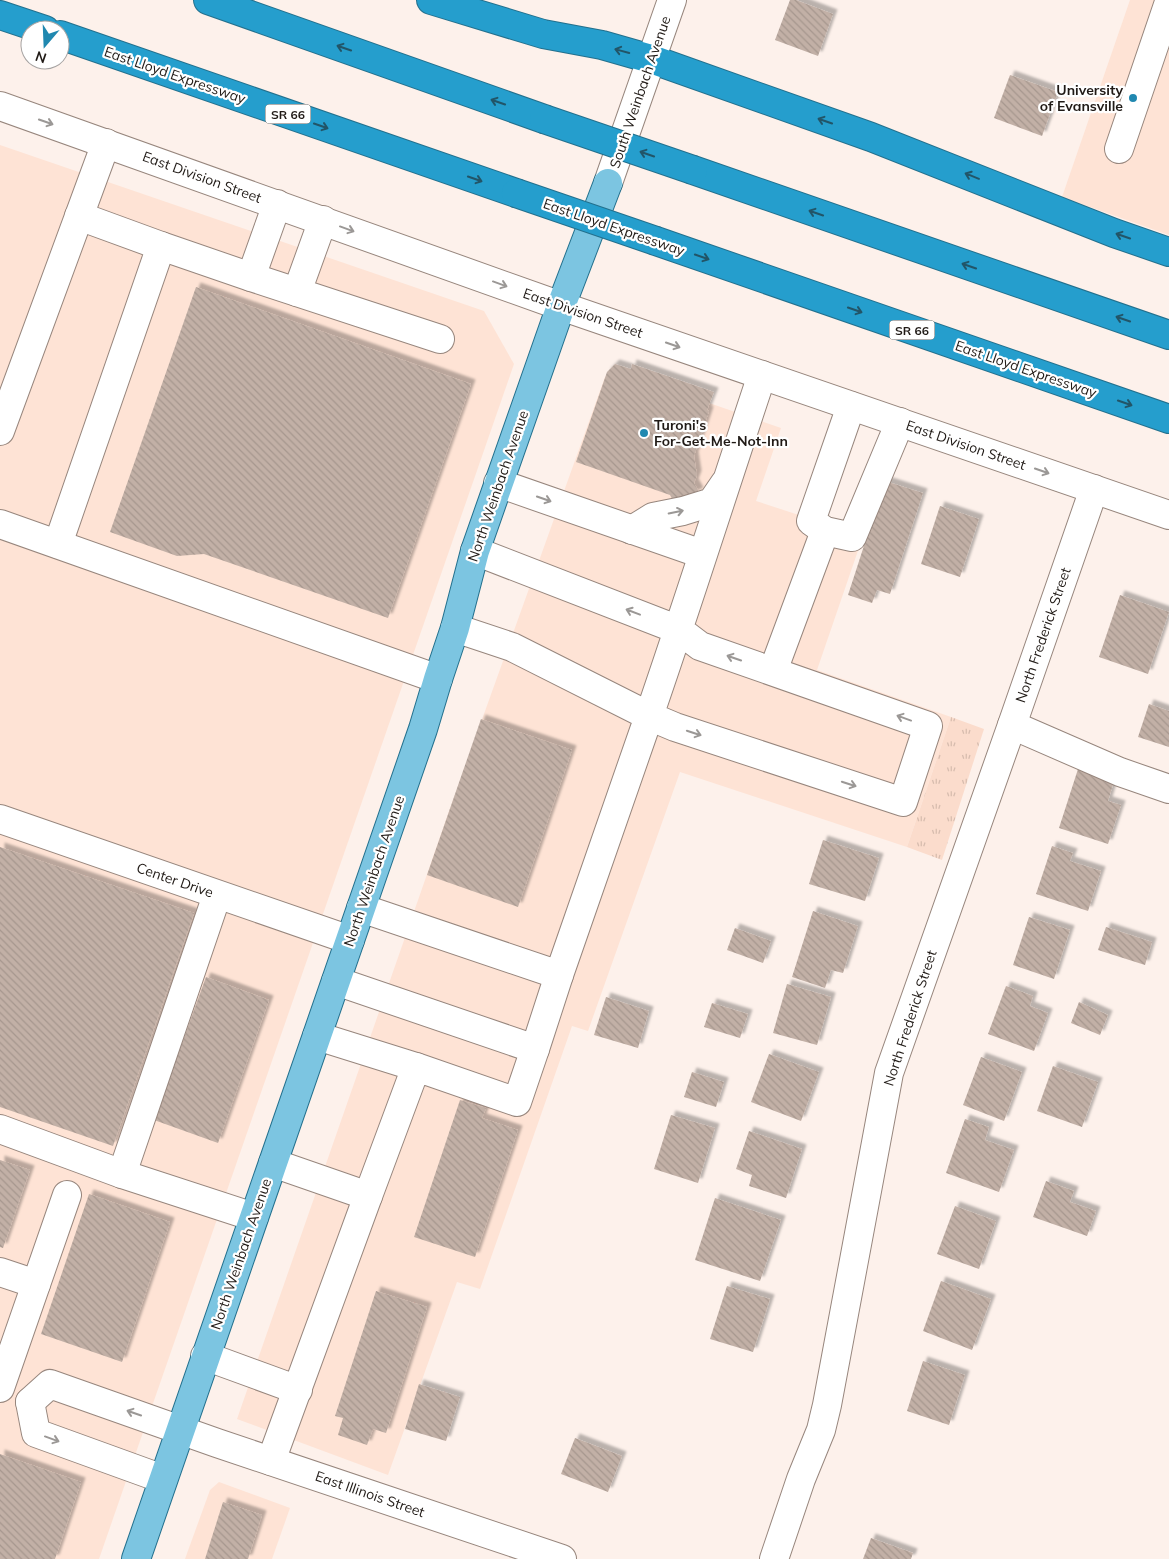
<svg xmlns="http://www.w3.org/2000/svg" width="1169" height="1559" viewBox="0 0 1169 1559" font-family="Mulish,sans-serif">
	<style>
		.built { fill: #fee3d5 }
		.grass { fill: url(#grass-tufts) }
		.building { fill: url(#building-back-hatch); filter: url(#shadow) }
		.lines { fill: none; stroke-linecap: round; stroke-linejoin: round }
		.minor-casing { stroke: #97867d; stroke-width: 30 }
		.major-casing { stroke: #23708d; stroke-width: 30 }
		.highway-casing { stroke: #23708d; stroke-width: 30 }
		.minor { stroke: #fff; stroke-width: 28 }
		.major { stroke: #7cc5e1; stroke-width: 28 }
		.highway { stroke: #259ecd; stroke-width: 28 }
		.highway-bridge-casing { stroke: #23708d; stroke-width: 30; stroke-linecap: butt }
		.highway-bridge { stroke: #259ecd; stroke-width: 28 }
		.oneway { stroke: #225568 }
		.oneway2 { stroke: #9b9896 }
		.poi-dot { fill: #2088b0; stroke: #fff; stroke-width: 2 }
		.labels { text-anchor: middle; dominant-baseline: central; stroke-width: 4.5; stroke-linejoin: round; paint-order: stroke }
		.shield { fill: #fff; stroke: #635f5c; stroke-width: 1 }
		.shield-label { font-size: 12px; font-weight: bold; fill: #201a16 }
		.street-label { font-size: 14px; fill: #201a16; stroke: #fff }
		.poi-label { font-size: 14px; font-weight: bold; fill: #201a16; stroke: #fff; text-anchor: end }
	</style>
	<defs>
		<pattern id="grass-tufts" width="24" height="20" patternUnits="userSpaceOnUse" patternTransform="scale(1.25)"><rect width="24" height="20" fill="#fbdccc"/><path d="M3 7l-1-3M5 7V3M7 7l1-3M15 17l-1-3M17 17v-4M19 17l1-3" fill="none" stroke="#d7bcae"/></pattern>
		<pattern id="building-back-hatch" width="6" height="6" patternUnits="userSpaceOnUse" patternTransform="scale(1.25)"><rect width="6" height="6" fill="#c2b0a6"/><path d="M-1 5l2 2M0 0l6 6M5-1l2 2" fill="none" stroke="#a6978e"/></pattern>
		<filter id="shadow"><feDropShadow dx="4.5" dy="-4.5" stdDeviation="1" flood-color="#0004"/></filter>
	</defs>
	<rect width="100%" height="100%" fill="#fdf1eb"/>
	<g class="built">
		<path d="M 1130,0 L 1169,0 L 1169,235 L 1062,197 Z"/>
		<path d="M 0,145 L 484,311 L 514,364 L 99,1559 L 0,1559 Z"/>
		<path d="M 614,370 L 781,428 L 756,501 L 863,536 L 817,670 L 951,717 L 907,847 L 680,772 L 588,1031 L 572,1026 L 480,1289 L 457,1282 L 388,1475 L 237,1419 L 447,817 L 605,377 Z"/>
		<path d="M 219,1482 L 290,1508 L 272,1559 L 185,1559 L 210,1490 Z"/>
	</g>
	<path class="grass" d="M 951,717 L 984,729 L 942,860 L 907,847 Z"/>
	<g class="building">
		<path d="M 790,0 L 796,0 L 833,14 L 818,56 L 775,40 Z"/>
		<path d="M 1010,75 L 1058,92 L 1042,136 L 994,118 Z"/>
		<path d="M 196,287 L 471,384 L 388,618 L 204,554 L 177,556 L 110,532 Z"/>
		<path d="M 615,364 L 631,369 L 632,364 L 714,392 L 707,410 L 709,411 L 694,456 L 697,475 L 694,483 L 699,492 L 675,504 L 670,495 L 576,462 L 607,372 Z"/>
		<path d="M 885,481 L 923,493 L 890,594 L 877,590 L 872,603 L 848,595 Z"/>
		<path d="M 940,506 L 979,519 L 960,577 L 921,564 Z"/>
		<path d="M 1120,595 L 1169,612 L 1148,674 L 1099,657 Z"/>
		<path d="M 1149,704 L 1169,711 L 1169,747 L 1138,737 Z"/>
		<path d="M 481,719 L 572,750 L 518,907 L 427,875 Z"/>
		<path d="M 1078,769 L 1114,781 L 1108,801 L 1121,805 L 1108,844 L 1059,828 Z"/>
		<path d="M 823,840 L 879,858 L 865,901 L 809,884 Z"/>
		<path d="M 1052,846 L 1073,853 L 1070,861 L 1101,871 L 1088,911 L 1036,894 Z"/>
		<path d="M 0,847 L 194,913 L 113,1146 L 0,1107 Z"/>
		<path d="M 813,911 L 858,926 L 843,973 L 831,970 L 825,988 L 792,977 Z"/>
		<path d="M 1029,917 L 1070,930 L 1054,979 L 1013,965 Z"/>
		<path d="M 1106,927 L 1152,942 L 1145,965 L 1098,950 Z"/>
		<path d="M 735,928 L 771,941 L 763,963 L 727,950 Z"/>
		<path d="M 206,977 L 269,1000 L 218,1143 L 154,1120 Z"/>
		<path d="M 787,984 L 831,997 L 817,1045 L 773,1033 Z"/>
		<path d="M 1006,986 L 1033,996 L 1030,1006 L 1048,1013 L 1034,1051 L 988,1034 Z"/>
		<path d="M 606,997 L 649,1011 L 638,1048 L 594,1035 Z"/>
		<path d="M 1079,1002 L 1108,1015 L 1100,1035 L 1071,1023 Z"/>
		<path d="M 712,1003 L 748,1014 L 740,1038 L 704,1027 Z"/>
		<path d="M 769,1054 L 819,1072 L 801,1121 L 751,1102 Z"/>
		<path d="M 981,1057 L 1022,1072 L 1004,1121 L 963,1105 Z"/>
		<path d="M 1053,1066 L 1098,1082 L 1082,1127 L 1037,1111 Z"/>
		<path d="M 692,1072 L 724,1082 L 716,1107 L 684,1097 Z"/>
		<path d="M 460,1100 L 486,1108 L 482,1118 L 518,1130 L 475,1257 L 414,1237 Z"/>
		<path d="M 671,1115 L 715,1128 L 698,1183 L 654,1169 Z"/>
		<path d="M 965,1119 L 989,1127 L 985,1140 L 1014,1150 L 999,1192 L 946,1173 Z"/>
		<path d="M 749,1131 L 802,1149 L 786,1198 L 749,1186 L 752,1175 L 736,1169 Z"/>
		<path d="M 0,1160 L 30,1170 L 3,1248 L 0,1247 Z"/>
		<path d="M 1046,1181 L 1074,1191 L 1070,1202 L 1096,1211 L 1087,1236 L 1033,1217 Z"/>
		<path d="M 89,1194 L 170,1222 L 122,1362 L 41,1334 Z"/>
		<path d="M 715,1198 L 781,1220 L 760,1281 L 695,1260 Z"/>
		<path d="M 955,1206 L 996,1221 L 979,1269 L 937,1254 Z"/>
		<path d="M 941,1281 L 991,1299 L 972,1350 L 923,1331 Z"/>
		<path d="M 727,1286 L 770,1299 L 753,1352 L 710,1339 Z"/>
		<path d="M 376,1291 L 427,1307 L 386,1433 L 373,1429 L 367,1445 L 338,1435 L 343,1418 L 335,1416 Z"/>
		<path d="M 923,1361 L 965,1375 L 949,1425 L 907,1411 Z"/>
		<path d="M 419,1384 L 460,1397 L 446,1441 L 405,1429 Z"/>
		<path d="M 575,1438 L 622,1456 L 608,1492 L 561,1474 Z"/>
		<path d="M 0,1454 L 81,1482 L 55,1559 L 0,1559 Z"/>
		<path d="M 223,1502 L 262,1515 L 248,1559 L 205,1559 Z"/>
		<path d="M 871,1538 L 913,1553 L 911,1559 L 863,1559 Z"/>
	</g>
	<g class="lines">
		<defs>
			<g id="minor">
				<path d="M 0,106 L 561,306 L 1169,515"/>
				<path d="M 1119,149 L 1169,2"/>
				<path d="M 608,183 L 672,0"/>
				<path d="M 161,246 L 251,277 L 277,204"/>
				<path d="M 251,277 L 440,339"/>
				<path d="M 297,292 L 323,220"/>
				<path d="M 851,406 L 811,521 L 825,531 L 852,537 L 900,422"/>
				<path d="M 0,431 L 106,143"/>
				<path d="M 498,483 L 702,554"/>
				<path d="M 0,524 L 438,679"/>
				<path d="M 632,530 L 653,517 L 683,511 L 712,502 L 725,483"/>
				<path d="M 58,544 L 161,246 L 79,216"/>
				<path d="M 475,551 L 679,630 L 700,646 L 928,726 L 903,802 L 675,727 L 649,716 C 688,603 724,489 762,375"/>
				<path d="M 773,671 L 825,531"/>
				<path d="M 1012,725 L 1120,772 L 1169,789"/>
				<path d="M 0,819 L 350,940"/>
				<path d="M 361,908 L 559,975 L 649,716 L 512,647 L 455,628"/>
				<path d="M 317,1036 L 416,1067"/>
				<path d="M 535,1049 L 559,975"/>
				<path d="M 0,1129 L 122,1174 L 254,1217"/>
				<path d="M 273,1163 L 368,1196 L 416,1067 L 517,1102 L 535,1049 L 336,981"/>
				<path d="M 122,1174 L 217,895"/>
				<path d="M 0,1272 L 36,1284"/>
				<path d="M 205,1356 L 298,1390"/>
				<path d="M 0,1388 L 67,1195"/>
				<path d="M 30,1402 L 50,1384 L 217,1443 L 562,1559"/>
				<path d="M 30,1402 L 36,1433 L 163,1479"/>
				<path d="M 271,1461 L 368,1196"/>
				<path d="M 774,1559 L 801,1479 L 821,1430 L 827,1405 L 889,1073 L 1012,725 L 1094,489"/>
			</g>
			<path id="major" d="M 136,1559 L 423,729 L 438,679 L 455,628 L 475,551 L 561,306 L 608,183"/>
			<g id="highway">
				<path d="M 208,0 L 544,119"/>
				<path d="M 431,0 L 543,34 L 602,45 L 651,59 L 871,137 L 1114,233 L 1169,252"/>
				<path d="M 0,15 L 45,30"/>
				<path d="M 60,35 L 516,193"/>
				<path d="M 693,170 L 1169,335"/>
				<path d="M 656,241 L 1169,419"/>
			</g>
		</defs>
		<use href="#minor" class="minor-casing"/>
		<use href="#major" class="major-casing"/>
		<use href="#highway" class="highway-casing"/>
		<use href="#minor" class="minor"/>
		<use href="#major" class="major"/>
		<use href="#highway" class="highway"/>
		<defs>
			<g id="highway-bridge">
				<path d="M 544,119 L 693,170"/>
				<path d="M 516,193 L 656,241"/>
			</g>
		</defs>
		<use href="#highway-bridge" class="highway-bridge-casing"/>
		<use href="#highway-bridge" class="highway-bridge"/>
	</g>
	<defs><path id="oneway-shaft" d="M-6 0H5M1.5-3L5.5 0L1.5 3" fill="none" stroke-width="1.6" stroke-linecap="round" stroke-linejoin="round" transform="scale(1.25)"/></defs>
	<g class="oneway">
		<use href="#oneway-shaft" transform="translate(344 48) rotate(-161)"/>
		<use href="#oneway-shaft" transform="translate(622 51) rotate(-165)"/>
		<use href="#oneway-shaft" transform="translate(498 102) rotate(-161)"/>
		<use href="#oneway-shaft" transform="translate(825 121) rotate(-161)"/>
		<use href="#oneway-shaft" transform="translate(321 126) rotate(19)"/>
		<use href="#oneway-shaft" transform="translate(647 154) rotate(-161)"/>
		<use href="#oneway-shaft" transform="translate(972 176) rotate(-158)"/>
		<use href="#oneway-shaft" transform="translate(475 179) rotate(19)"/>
		<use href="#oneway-shaft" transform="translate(816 213) rotate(-161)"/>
		<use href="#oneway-shaft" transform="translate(1123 236) rotate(-161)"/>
		<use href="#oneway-shaft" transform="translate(702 257) rotate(19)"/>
		<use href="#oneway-shaft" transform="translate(969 266) rotate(-161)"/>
		<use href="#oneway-shaft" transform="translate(855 310) rotate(19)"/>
		<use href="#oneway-shaft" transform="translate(1123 319) rotate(-161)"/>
		<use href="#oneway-shaft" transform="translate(1125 403) rotate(19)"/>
	</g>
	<g class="oneway2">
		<use href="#oneway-shaft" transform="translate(46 122) rotate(19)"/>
		<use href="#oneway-shaft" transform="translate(347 229) rotate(20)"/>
		<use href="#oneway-shaft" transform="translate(500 284) rotate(20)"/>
		<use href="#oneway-shaft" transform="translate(673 345) rotate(19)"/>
		<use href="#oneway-shaft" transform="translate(1042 471) rotate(19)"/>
		<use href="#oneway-shaft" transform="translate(544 499) rotate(19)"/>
		<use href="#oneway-shaft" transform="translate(676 512) rotate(-12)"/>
		<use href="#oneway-shaft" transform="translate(633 612) rotate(-159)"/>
		<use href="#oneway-shaft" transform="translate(734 658) rotate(-161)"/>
		<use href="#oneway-shaft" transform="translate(904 718) rotate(-160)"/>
		<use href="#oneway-shaft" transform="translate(694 733) rotate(18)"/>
		<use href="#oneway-shaft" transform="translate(849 784) rotate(18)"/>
		<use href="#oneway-shaft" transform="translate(134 1413) rotate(-161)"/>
		<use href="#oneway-shaft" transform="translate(52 1439) rotate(20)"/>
	</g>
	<g class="poi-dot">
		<circle cx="1133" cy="98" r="5"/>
		<circle cx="644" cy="433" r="5"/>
	</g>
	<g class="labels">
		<g class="shield">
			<rect x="265.5" y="104.5" width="45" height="19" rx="4"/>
			<rect x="889.5" y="320.5" width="45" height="19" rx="4"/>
		</g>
		<g class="shield-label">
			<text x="288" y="114">SR 66</text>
			<text x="912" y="330">SR 66</text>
		</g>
		<g class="street-label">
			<text transform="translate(175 75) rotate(19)">East Lloyd Expressway</text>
			<text transform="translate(640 92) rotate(-71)">South Weinbach Avenue</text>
			<text transform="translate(202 177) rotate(20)">East Division Street</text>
			<text transform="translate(614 227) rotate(19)">East Lloyd Expressway</text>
			<text transform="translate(583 313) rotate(19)">East Division Street</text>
			<text transform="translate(1026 369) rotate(19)">East Lloyd Expressway</text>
			<text transform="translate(966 445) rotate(19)">East Division Street</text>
			<text transform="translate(498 486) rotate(-71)">North Weinbach Avenue</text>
			<text transform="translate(1043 635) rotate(-71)">North Frederick Street</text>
			<text transform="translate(374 871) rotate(-71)">North Weinbach Avenue</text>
			<text transform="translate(175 880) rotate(19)">Center Drive</text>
			<text transform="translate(910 1018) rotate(-72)">North Frederick Street</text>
			<text transform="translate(241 1254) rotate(-71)">North Weinbach Avenue</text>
			<text transform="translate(370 1494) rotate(19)">East Illinois Street</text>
		</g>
		<g class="poi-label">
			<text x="1123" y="90">University<tspan x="1123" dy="16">of Evansville</tspan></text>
			<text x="654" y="425" text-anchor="start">Turoni's<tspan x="654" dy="16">For-Get-Me-Not-Inn</tspan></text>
		</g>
	</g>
	<g transform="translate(45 45) rotate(199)"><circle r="24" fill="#ffffff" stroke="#a6a3a2"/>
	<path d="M0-4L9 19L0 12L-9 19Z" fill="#2088b0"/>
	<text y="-8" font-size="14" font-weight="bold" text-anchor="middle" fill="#201a16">N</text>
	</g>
</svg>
